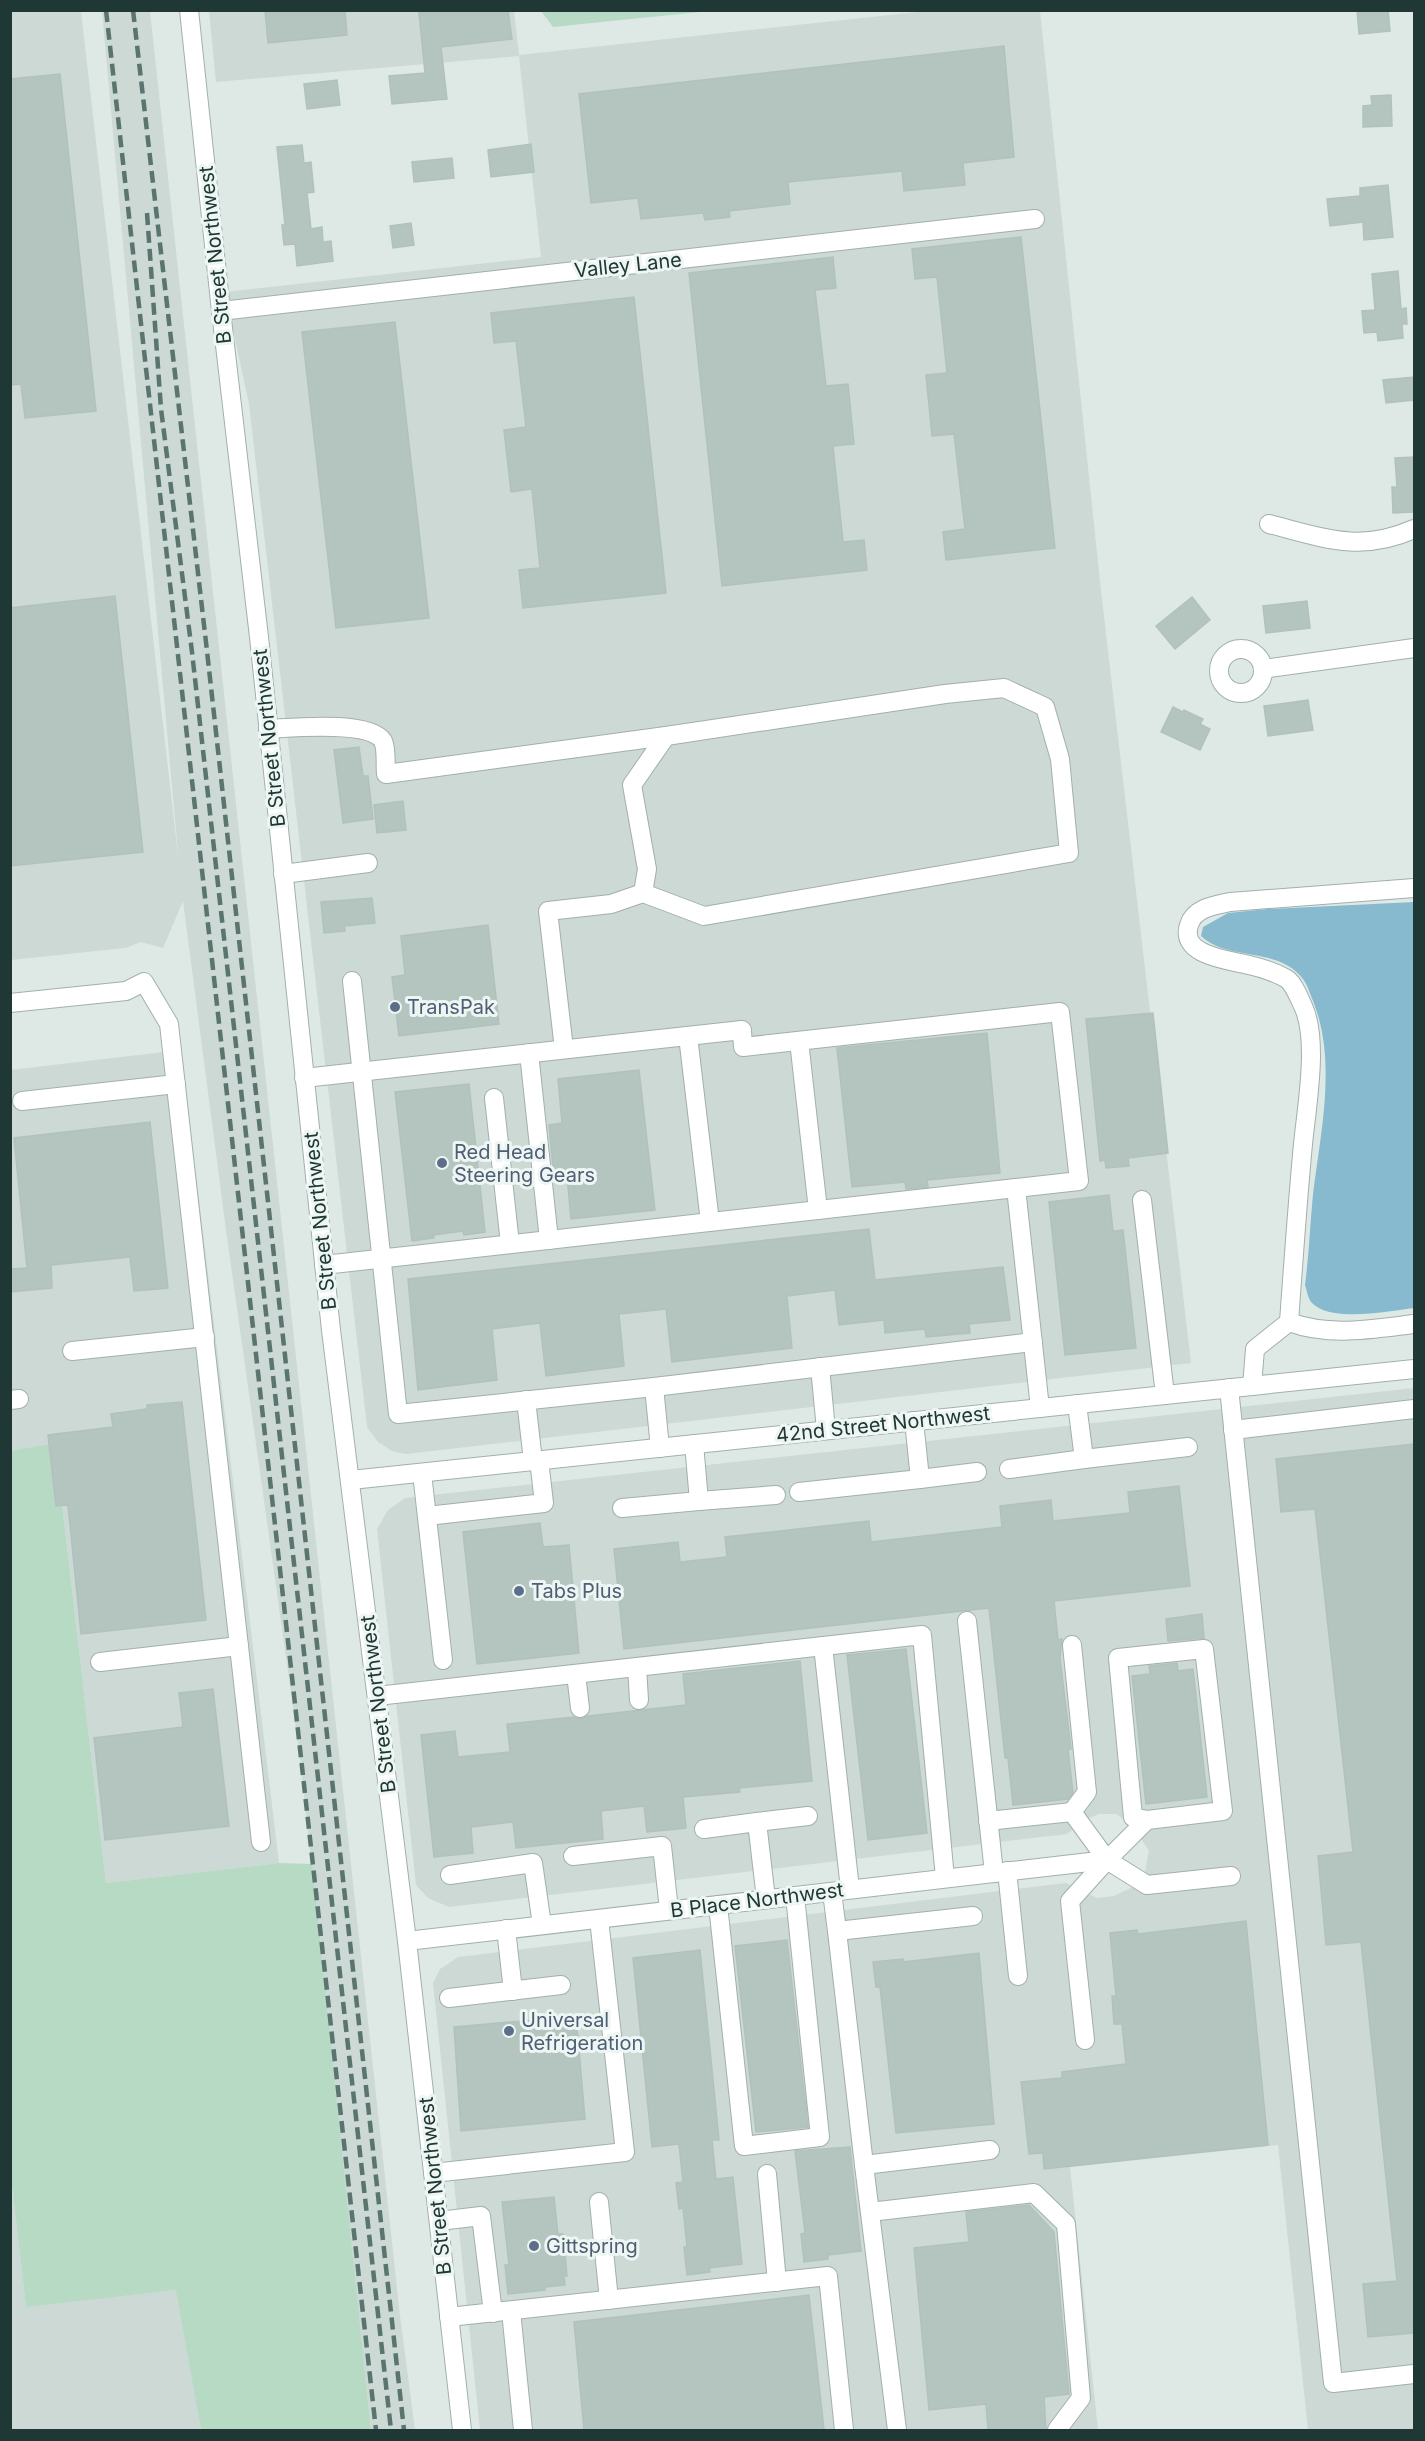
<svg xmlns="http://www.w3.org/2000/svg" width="1425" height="2441" viewBox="0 0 1425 2441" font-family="Inter,sans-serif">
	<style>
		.built { fill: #ccd9d5 }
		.green { fill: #b7dac5 }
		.water { fill: #87bace }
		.building { fill: #b4c4bf; stroke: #b1c2bd; stroke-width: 1.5 }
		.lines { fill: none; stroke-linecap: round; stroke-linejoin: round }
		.minor-casing { stroke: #a1b0ad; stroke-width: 20 }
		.minor { stroke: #fff; stroke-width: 18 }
		.rail { stroke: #5a7470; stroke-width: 4.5; stroke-dasharray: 12 6; stroke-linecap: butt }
		.service-dot { fill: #5c6f8a; stroke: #eef6f3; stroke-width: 2 }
		.labels { text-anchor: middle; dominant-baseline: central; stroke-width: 6; stroke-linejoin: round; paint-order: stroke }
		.street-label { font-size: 20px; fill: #203835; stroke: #eef6f3 }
		.service-label { font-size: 20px; fill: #4e5e75; stroke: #eef6f3; text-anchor: start }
	</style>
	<rect width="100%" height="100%" fill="#dee9e6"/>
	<g class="built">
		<path d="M 10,11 L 81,11 L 179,864 L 102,11 L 150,11 L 400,2316 L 415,2430 L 371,2430 L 300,1757 L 226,1230 L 183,901 L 163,948 L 141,942 L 125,948 L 11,960 Z"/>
		<path d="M 209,11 L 514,11 L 519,55 L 927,11 L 1040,11 L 1101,591 L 1191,1363 L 406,1454 L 392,1451 L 378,1442 L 367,1427 L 249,404 L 225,292 L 541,257 L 519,56 L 216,82 Z"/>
		<path d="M 181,1050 L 279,1863 L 106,1883 L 55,1443 L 11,1451 L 10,1070 Z"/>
		<path d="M 1414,1388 L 1414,2430 L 1308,2430 L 1278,2145 L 1070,2167 L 1098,2430 L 480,2430 L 433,1983 L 440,1969 L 458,1957 L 1066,1883 L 1097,1898 L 1114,1896 L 1135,1886 L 1145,1871 L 1149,1851 L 1132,1825 L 1116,1814 L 1099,1814 L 1089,1818 L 1067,1834 L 449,1907 L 428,1898 L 416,1885 L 377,1529 L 388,1510 L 405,1498 Z"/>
		<path d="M 10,2169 L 26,2306 L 177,2290 L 201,2430 L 11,2430 Z"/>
	</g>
	<g class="green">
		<path d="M 541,11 L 710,11 L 553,27 Z"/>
		<path d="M 55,1443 L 106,1883 L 279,1863 L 312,1864 L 371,2430 L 201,2430 L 176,2290 L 26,2307 L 10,2168 L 10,1451 Z"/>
	</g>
	<path class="water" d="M 1414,902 L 1414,1308 C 1389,1311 1332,1323 1312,1303 C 1308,1299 1307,1291 1305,1285 C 1309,1255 1310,1225 1313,1194 C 1321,1130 1338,1057 1311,996 C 1309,991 1307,984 1303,979 C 1278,946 1229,962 1201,936 L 1203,927 L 1228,913 L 1268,909 Z"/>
	<g class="building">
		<path d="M 265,10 L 345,10 L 347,35 L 268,43 Z"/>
		<path d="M 440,10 L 508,10 L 512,39 L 441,47 L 447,99 L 392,104 L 389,76 L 425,73 L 419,13 Z"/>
		<path d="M 1357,10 L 1388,10 L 1390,31 L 1359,34 Z"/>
		<path d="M 1004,46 L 1014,157 L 963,163 L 965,185 L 904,191 L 902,171 L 788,182 L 790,204 L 729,211 L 730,217 L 705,220 L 703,213 L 641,219 L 638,198 L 591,203 L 579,94 Z"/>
		<path d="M 60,74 L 96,411 L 25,418 L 21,384 L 10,385 L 10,79 Z"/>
		<path d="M 337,80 L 340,105 L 307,109 L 304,84 Z"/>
		<path d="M 1391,95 L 1392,126 L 1363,127 L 1363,106 L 1372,105 L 1371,96 Z"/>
		<path d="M 531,144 L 534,172 L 491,177 L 488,150 Z"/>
		<path d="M 302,145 L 304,163 L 311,162 L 314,192 L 307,193 L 311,229 L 322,227 L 323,242 L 331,241 L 333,261 L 297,266 L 295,244 L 284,245 L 282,225 L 285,225 L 277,147 Z"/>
		<path d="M 452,158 L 454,178 L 414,182 L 412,162 Z"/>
		<path d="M 1388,185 L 1393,237 L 1364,240 L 1363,222 L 1330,226 L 1327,199 L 1360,196 L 1360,188 Z"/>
		<path d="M 411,223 L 414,245 L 393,248 L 390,226 Z"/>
		<path d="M 1021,237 L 1055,548 L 946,560 L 943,532 L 965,529 L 954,434 L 932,436 L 926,375 L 947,373 L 937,277 L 915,279 L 912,249 Z"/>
		<path d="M 833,257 L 836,288 L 815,290 L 826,386 L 848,384 L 854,444 L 833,446 L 843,542 L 864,540 L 867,570 L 722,586 L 689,273 Z"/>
		<path d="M 1398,271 L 1401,309 L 1406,308 L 1407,324 L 1402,324 L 1403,338 L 1378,341 L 1377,332 L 1364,333 L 1362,311 L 1375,310 L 1372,274 Z"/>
		<path d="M 634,297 L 666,593 L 523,608 L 519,570 L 540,568 L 532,489 L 511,492 L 504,430 L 526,427 L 516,341 L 494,343 L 491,313 Z"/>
		<path d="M 395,322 L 429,618 L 336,628 L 302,332 Z"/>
		<path d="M 1414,377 L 1414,400 L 1386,403 L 1383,380 Z"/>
		<path d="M 1414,457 L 1414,512 L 1393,513 L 1392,487 L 1397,487 L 1395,458 Z"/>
		<path d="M 115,596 L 143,852 L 10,866 L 10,608 Z"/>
		<path d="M 1192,597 L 1210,620 L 1175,649 L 1156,626 Z"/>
		<path d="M 1307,601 L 1310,628 L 1266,633 L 1263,606 Z"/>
		<path d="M 1308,700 L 1313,730 L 1268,736 L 1264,706 Z"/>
		<path d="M 1173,707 L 1183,712 L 1184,710 L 1203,719 L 1200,724 L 1210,729 L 1200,750 L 1161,732 Z"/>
		<path d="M 359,747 L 363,776 L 368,776 L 373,819 L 343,823 L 334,750 Z"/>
		<path d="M 403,801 L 406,830 L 377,833 L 374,805 Z"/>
		<path d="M 372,898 L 375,923 L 344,926 L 345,931 L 324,933 L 321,902 Z"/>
		<path d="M 488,925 L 499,1024 L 399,1036 L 392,977 L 405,975 L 401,936 Z"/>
		<path d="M 1153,1013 L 1168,1153 L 1128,1158 L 1129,1166 L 1106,1168 L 1105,1160 L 1100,1161 L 1086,1019 Z"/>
		<path d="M 987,1033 L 1000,1173 L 927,1180 L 928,1187 L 906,1189 L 905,1182 L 852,1187 L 837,1048 Z"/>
		<path d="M 639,1070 L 655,1210 L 571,1219 L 567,1176 L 554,1177 L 549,1125 L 562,1123 L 558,1079 Z"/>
		<path d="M 469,1084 L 485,1232 L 464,1235 L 463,1231 L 433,1235 L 434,1238 L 412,1241 L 395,1092 Z"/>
		<path d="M 150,1122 L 168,1288 L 134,1291 L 130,1257 L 51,1265 L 52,1288 L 10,1292 L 10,1269 L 27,1268 L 14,1138 Z"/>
		<path d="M 1109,1195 L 1113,1231 L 1123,1230 L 1136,1348 L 1065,1355 L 1049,1202 Z"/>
		<path d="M 869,1229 L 875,1280 L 1003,1267 L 1010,1320 L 969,1324 L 970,1333 L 926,1337 L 925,1329 L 885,1333 L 884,1320 L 839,1325 L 835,1290 L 787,1296 L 792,1348 L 672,1362 L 666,1309 L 619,1314 L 624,1366 L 546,1376 L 540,1323 L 492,1329 L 497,1380 L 418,1390 L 408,1279 Z"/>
		<path d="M 182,1402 L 206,1620 L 81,1634 L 68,1505 L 56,1506 L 48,1435 L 113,1427 L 111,1414 L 147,1409 L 147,1405 Z"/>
		<path d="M 1414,1444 L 1414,2333 L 1368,2337 L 1363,2284 L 1397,2281 L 1361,1942 L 1326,1945 L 1318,1856 L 1353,1852 L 1315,1509 L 1281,1512 L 1276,1459 Z"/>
		<path d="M 1179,1486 L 1190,1586 L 1054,1601 L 1058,1640 L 1062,1639 L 1060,1658 L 1071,1749 L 1068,1749 L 1073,1793 L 1068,1799 L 1013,1805 L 1008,1758 L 1005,1758 L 989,1608 L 624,1649 L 614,1549 L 678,1542 L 680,1562 L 727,1557 L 725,1537 L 869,1521 L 871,1542 L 1002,1527 L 1000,1506 L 1051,1500 L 1053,1521 L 1130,1513 L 1128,1492 Z"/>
		<path d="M 540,1523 L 543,1547 L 569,1545 L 579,1653 L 477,1664 L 463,1532 Z"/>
		<path d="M 1202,1614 L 1204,1638 L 1168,1641 L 1166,1619 Z"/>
		<path d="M 906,1649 L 927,1833 L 868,1840 L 847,1655 Z"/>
		<path d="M 800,1661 L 812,1781 L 739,1788 L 740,1792 L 683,1797 L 686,1828 L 647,1832 L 644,1806 L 601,1811 L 603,1839 L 516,1848 L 513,1822 L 471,1827 L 473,1853 L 434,1857 L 421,1735 L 455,1731 L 458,1757 L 510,1752 L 507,1724 L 574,1717 L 581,1719 L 588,1716 L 686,1705 L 683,1674 Z"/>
		<path d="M 1177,1663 L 1178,1671 L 1193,1669 L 1207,1797 L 1146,1804 L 1132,1676 L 1150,1674 L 1149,1666 Z"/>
		<path d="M 213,1689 L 229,1826 L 105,1840 L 94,1738 L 183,1727 L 179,1693 Z"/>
		<path d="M 1246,1921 L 1268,2145 L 1044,2169 L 1043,2153 L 1029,2154 L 1021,2082 L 1062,2078 L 1062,2072 L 1126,2064 L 1122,2024 L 1114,2024 L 1112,1996 L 1116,1996 L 1110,1933 L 1137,1930 L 1138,1934 Z"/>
		<path d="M 787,1940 L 808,2127 L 756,2132 L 735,1946 Z"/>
		<path d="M 700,1950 L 719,2140 L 712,2140 L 716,2179 L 733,2177 L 742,2264 L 709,2268 L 710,2272 L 687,2275 L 684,2247 L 687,2247 L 683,2208 L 679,2209 L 676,2183 L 683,2182 L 679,2144 L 652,2147 L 633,1958 Z"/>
		<path d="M 979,1953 L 994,2124 L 896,2133 L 880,1987 L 876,1987 L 873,1962 L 903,1959 L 903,1962 Z"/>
		<path d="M 576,2016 L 585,2119 L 461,2131 L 454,2027 Z"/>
		<path d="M 850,2147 L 861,2251 L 828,2255 L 828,2259 L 804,2262 L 801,2234 L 805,2233 L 795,2151 Z"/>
		<path d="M 554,2197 L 558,2234 L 563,2234 L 567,2276 L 564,2276 L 565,2285 L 545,2287 L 545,2290 L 508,2294 L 505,2265 L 509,2265 L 502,2202 Z"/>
		<path d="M 1029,2205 L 1054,2232 L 1069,2394 L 1044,2397 L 1046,2430 L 988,2430 L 986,2404 L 929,2410 L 914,2248 L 969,2242 L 966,2212 Z"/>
		<path d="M 809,2295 L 824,2430 L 584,2430 L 574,2322 Z"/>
	</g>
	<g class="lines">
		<defs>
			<g id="minor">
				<path d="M 189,10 L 221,311 L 259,637 L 331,1330 L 407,1941 L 462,2430"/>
				<path d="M 221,311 L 1035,219"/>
				<path d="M 1269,524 C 1324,538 1360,553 1414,529"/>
				<circle cx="1241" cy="671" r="22"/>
				<path d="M 1263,669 L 1414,648"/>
				<path d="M 268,729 C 292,728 369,720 383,741 C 387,749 385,764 386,774 L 666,736"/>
				<path d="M 283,874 L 368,863"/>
				<path d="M 352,981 L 398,1414 L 654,1387 L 1033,1342"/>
				<path d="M 10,1003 L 126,991 L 144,982 L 169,1024 L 261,1842"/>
				<path d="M 688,1036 L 710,1222"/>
				<path d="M 799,1041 L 818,1210"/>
				<path d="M 564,1049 L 548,911 L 611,904 L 643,893 L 647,869 L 632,785 L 666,736 L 945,694 L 1004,688 L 1045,707 L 1060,759 L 1069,853 L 704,916 L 643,893"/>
				<path d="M 529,1053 L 549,1240"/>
				<path d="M 304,1078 L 742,1030 L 743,1047 L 1060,1012 L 1079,1181 L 1016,1188"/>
				<path d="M 494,1098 L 510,1244"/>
				<path d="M 22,1101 L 176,1084"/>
				<path d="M 1142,1200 L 1165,1395"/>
				<path d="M 324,1265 L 1016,1188 L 1040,1408"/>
				<path d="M 1289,1322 C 1330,1337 1372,1329 1414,1324"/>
				<path d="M 72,1351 L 205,1337"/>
				<path d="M 820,1367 L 826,1430"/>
				<path d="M 1252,1386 L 1255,1349 L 1289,1322 C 1293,1266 1297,1210 1302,1155 C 1305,1114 1320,1042 1303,1006 C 1299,998 1294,984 1287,979 C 1275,972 1262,968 1249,965 C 1230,960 1179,956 1189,925 C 1194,908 1215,905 1230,902 L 1414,888"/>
				<path d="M 654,1387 L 660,1448"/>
				<path d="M 1229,1388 L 1333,2383 L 1414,2374"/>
				<path d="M 10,1400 L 19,1399"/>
				<path d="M 526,1400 L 533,1461"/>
				<path d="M 1077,1404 L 1084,1459 L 1188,1447"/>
				<path d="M 1233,1430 L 1414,1409"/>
				<path d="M 1009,1469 L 1084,1459"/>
				<path d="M 422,1473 L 443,1660"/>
				<path d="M 920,1479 L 977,1472"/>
				<path d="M 351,1480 L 1414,1369"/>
				<path d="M 799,1492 L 920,1479 L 914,1421"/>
				<path d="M 699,1501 L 776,1495"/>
				<path d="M 622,1508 L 699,1501 L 694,1444"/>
				<path d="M 427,1516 L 544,1503 L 539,1460"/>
				<path d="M 967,1621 L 994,1873"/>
				<path d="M 823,1646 L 850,1889"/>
				<path d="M 100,1662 L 239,1646"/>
				<path d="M 637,1667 L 639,1700"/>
				<path d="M 576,1674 L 580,1708"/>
				<path d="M 377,1696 L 922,1635 L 945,1878"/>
				<path d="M 1072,1812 L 1087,1792 L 1072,1645"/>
				<path d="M 988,1821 L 1072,1812 L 1107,1860 L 1147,1885 L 1231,1876"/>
				<path d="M 757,1822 L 808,1816"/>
				<path d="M 704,1829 L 757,1822 L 766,1899"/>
				<path d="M 573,1856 L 662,1846 L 669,1910"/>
				<path d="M 1007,1871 L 1018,1976"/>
				<path d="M 450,1875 L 533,1863 L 542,1925"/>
				<path d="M 832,1892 L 837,1931 L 973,1916"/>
				<path d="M 718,1905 L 744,2146 L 820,2137 L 795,1896"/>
				<path d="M 506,1929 L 513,1991"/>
				<path d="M 837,1931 L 864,2165 L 990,2150"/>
				<path d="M 407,1941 L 1107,1860"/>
				<path d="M 449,1998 L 561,1985"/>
				<path d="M 1085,2040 L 1070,1901 L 1107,1860 L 1147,1820 L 1223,1811 L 1204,1649 L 1118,1658 L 1133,1817 L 1147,1820"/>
				<path d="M 864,2165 L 897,2430"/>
				<path d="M 433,2173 L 625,2152 L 599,1919"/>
				<path d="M 767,2174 L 777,2282"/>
				<path d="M 599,2202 L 609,2300"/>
				<path d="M 870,2212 L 1034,2193 L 1066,2224 L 1081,2398 L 1057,2430"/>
				<path d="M 439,2221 L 481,2216 L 493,2313"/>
				<path d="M 511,2311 L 523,2430"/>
				<path d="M 449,2317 L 828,2276 L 844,2430"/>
			</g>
		</defs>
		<use href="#minor" class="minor-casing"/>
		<use href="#minor" class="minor"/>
		<g class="rail">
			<path d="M 106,10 L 376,2430"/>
			<path d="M 133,10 L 207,651 L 404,2430"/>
			<path d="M 147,213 L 161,409 L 192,652 L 391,2430"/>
		</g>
	</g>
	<g class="service-dot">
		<circle cx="395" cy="1007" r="6"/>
		<circle cx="442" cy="1163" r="6"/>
		<circle cx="519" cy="1591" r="6"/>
		<circle cx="509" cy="2031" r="6"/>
		<circle cx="534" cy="2246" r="6"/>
	</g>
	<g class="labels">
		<g class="street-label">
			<text transform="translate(215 255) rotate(-96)">B Street Northwest</text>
			<text transform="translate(628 265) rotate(-6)">Valley Lane</text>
			<text transform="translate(269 738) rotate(-96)">B Street Northwest</text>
			<text transform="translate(320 1221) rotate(-96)">B Street Northwest</text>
			<text transform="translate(883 1424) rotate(-6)">42nd Street Northwest</text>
			<text transform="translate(378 1704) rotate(-97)">B Street Northwest</text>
			<text transform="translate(757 1900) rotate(-7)">B Place Northwest</text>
			<text transform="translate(435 2186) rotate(-96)">B Street Northwest</text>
		</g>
		<g class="service-label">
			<text x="407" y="1007">TransPak</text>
			<text x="454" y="1152">Red Head<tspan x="454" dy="23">Steering Gears</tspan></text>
			<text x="531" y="1591">Tabs Plus</text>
			<text x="521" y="2020">Universal<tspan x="521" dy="23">Refrigeration</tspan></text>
			<text x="546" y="2246">Gittspring</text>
		</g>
	</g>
	<rect width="1425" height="2441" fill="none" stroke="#203835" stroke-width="24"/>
</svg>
